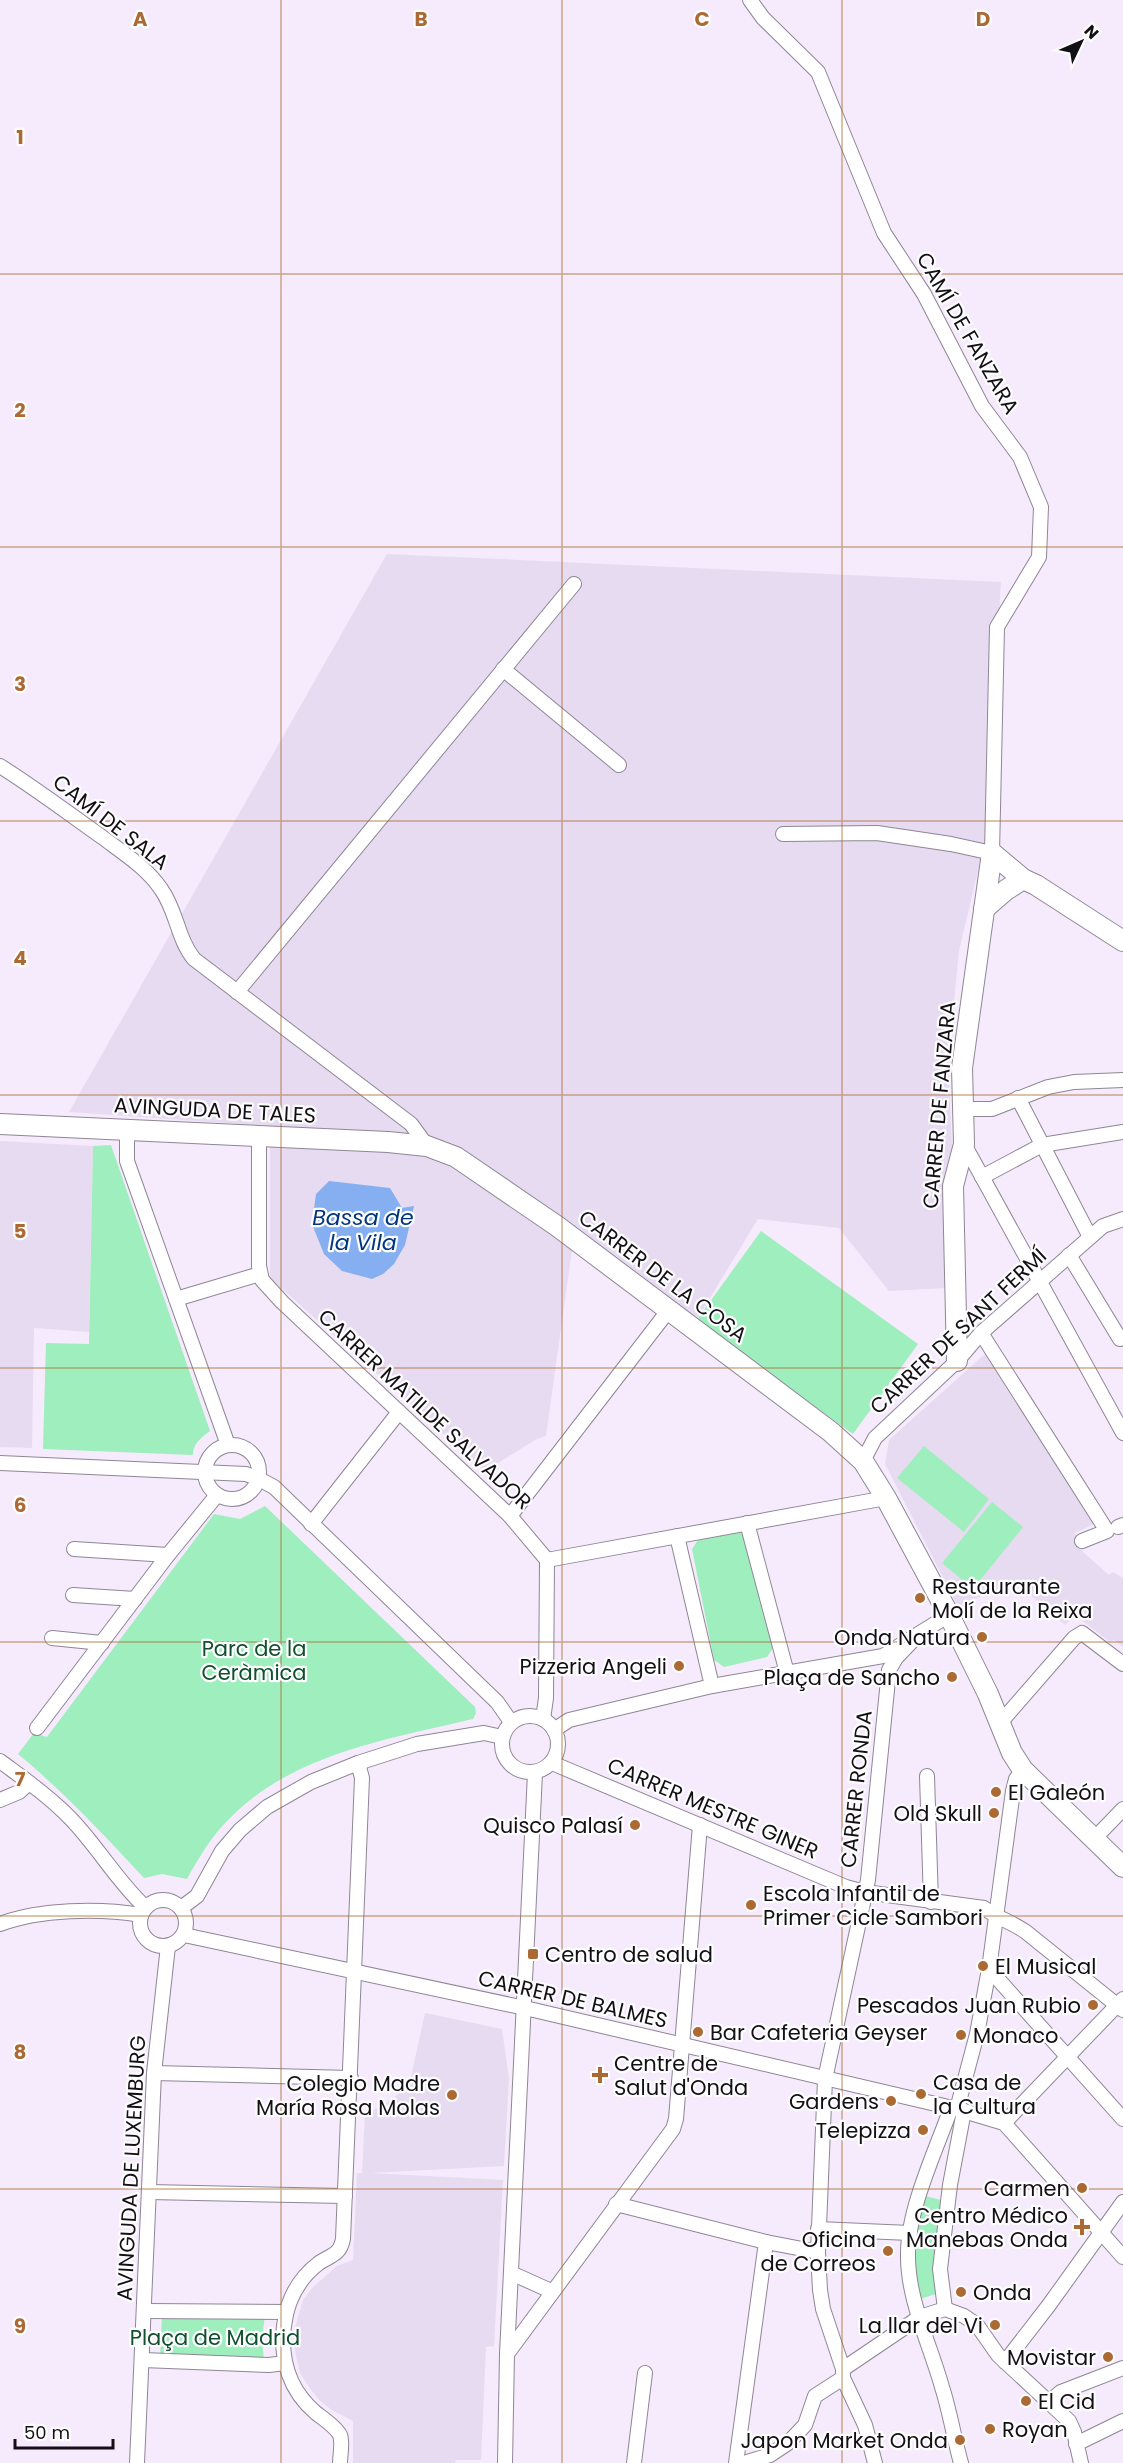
<svg xmlns="http://www.w3.org/2000/svg" width="1123" height="2463" viewBox="0 0 1123 2463" font-family="Poppins,sans-serif">
	<style>
		.built { fill: #e7dbf1 }
		.green { fill: #9feebe }
		.water { fill: #85aff1 }
		.lines { fill: none; stroke-linecap: round; stroke-linejoin: round }
		.street-casing { stroke: #8f8695; stroke-width: 16 }
		.secondary-casing { stroke: #8f8695; stroke-width: 22 }
		.street { stroke: #fff; stroke-width: 14 }
		.secondary { stroke: #fff; stroke-width: 20 }
		.grid { fill: none; stroke: #ab6a34; stroke-width: 1.5; stroke-opacity: 0.55 }
		.poi-dot { fill: #ab6a34; stroke: #fdfdfd; stroke-width: 2 }
		.labels { text-anchor: middle; dominant-baseline: central; stroke-width: 4.5; stroke-linejoin: round; paint-order: stroke }
		.street-label { font-size: 21px; fill: #120f15; stroke: #fdfdfd }
		.poi-label { font-size: 21px; fill: #120f15; stroke: #fdfdfd; text-anchor: end }
		.park-label { font-size: 21px; fill: #104f30; stroke: #fdfdfd }
		.water-label { font-size: 22px; font-style: italic; fill: #00357f; stroke: #fdfdfd }
		.grid-label { font-size: 20px; text-anchor: middle; font-weight: bold; fill: #ab6a34; stroke: #fdfdfd; stroke-width: 4.5; stroke-linejoin: round; paint-order: stroke }
	</style>
	<rect width="100%" height="100%" fill="#f5ebfc"/>
	<g class="built">
		<path d="M 387,554 L 1001,582 L 986,837 L 959,951 L 948,1063 L 952,1145 L 949,1167 L 946,1288 L 889,1291 L 839,1228 L 758,1219 L 696,1321 L 575,1228 L 546,1436 L 537,1439 L 485,1471 L 270,1278 L 270,1126 L 69,1112 Z"/>
		<path d="M 0,1141 L 93,1146 L 89,1332 L 34,1328 L 32,1448 L 0,1447 Z"/>
		<path d="M 986,1353 L 1094,1524 L 1075,1533 L 1083,1552 L 1109,1575 L 1113,1572 L 1123,1578 L 1123,1647 L 1114,1640 L 1110,1642 L 1075,1615 L 1065,1625 L 1014,1581 L 958,1607 L 885,1464 L 889,1440 Z"/>
		<path d="M 425,2013 L 502,2029 L 509,2079 L 504,2166 L 371,2173 L 503,2180 L 494,2346 L 486,2347 L 481,2460 L 456,2460 L 455,2463 L 353,2463 L 353,2421 L 332,2410 L 319,2400 L 309,2387 L 300,2373 L 296,2356 L 294,2342 L 295,2328 L 303,2300 L 313,2287 L 337,2266 L 353,2260 L 357,2173 L 362,2173 L 365,2113 L 381,2107 L 409,2086 Z"/>
	</g>
	<g class="green">
		<path d="M 111,1145 L 210,1431 C 201,1438 193,1443 193,1455 L 43,1449 L 46,1343 L 89,1344 L 93,1146 Z"/>
		<path d="M 761,1231 L 918,1344 L 853,1434 L 696,1321 Z"/>
		<path d="M 924,1446 L 989,1499 L 964,1532 L 897,1478 Z"/>
		<path d="M 992,1502 L 1023,1527 L 973,1589 L 942,1563 Z"/>
		<path d="M 265,1506 L 475,1707 L 476,1713 L 473,1719 C 389,1739 296,1753 232,1816 C 213,1834 199,1857 187,1879 L 162,1874 L 144,1878 C 103,1834 64,1792 18,1754 L 34,1733 L 47,1737 L 214,1514 L 240,1519 Z"/>
		<path d="M 736,1529 L 750,1537 L 773,1648 L 767,1657 L 724,1667 L 714,1660 L 692,1549 L 700,1537 Z"/>
		<path d="M 925,2196 L 945,2201 L 939,2293 L 920,2299 L 916,2287 L 913,2239 Z"/>
		<path d="M 162,2314 L 265,2315 L 262,2339 L 264,2361 L 160,2357 Z"/>
	</g>
	<path class="water" d="M 329,1181 L 390,1188 L 402,1208 L 414,1206 L 405,1245 L 394,1264 L 383,1274 L 372,1279 L 342,1271 L 324,1254 L 312,1224 L 316,1194 Z"/>
	<g class="lines">
		<defs>
			<g id="street">
				<path d="M 750,0 L 763,18 L 818,72 L 884,233 L 924,294 L 982,406 L 1020,457 L 1041,507 L 1039,557 L 997,627 L 992,853 L 951,844 L 877,833 L 783,834"/>
				<path d="M 503,669 L 619,765"/>
				<path d="M 0,766 C 35,788 68,813 102,837 C 123,853 146,867 161,889 C 177,911 177,938 194,959 L 411,1124 L 427,1146"/>
				<path d="M 237,992 L 574,584"/>
				<path d="M 1018,1098 L 1090,1237"/>
				<path d="M 963,1109 L 992,1109 L 1048,1087 L 1074,1082 L 1123,1080"/>
				<path d="M 127,1130 L 127,1161 L 228,1445"/>
				<path d="M 259,1136 L 259,1266 L 262,1280 L 282,1302 L 510,1516 L 547,1560 L 546,1698 L 543,1719"/>
				<path d="M 964,1144 L 1123,1433"/>
				<path d="M 982,1177 L 1042,1145 L 1123,1132"/>
				<path d="M 1069,1255 L 1120,1339"/>
				<path d="M 176,1299 L 260,1274"/>
				<path d="M 981,1333 L 1107,1531 L 1082,1541"/>
				<circle cx="232" cy="1472" r="27"/>
				<path d="M 863,1461 L 875,1438 L 957,1361 L 981,1333 L 1103,1226 L 1123,1219"/>
				<path d="M 0,1463 L 246,1474 L 259,1479 L 274,1487 L 497,1702 L 511,1722"/>
				<path d="M 510,1516 L 668,1311"/>
				<path d="M 747,1523 L 787,1673"/>
				<path d="M 311,1524 L 399,1412"/>
				<path d="M 1118,1527 L 1123,1525"/>
				<path d="M 677,1536 L 712,1686"/>
				<path d="M 74,1549 L 168,1555"/>
				<path d="M 547,1560 L 886,1498"/>
				<path d="M 73,1595 L 135,1599"/>
				<path d="M 52,1638 L 102,1643"/>
				<circle cx="530" cy="1744" r="28"/>
				<path d="M 1000,1723 L 1074,1638 L 1082,1633 L 1123,1664"/>
				<path d="M 37,1728 L 168,1555 L 217,1495"/>
				<path d="M 554,1730 L 569,1720 L 712,1686 L 883,1656 L 949,1615"/>
				<path d="M 0,1761 C 24,1779 50,1797 71,1819 C 98,1847 117,1881 145,1907"/>
				<path d="M 552,1763 L 846,1887 L 865,1892 L 984,1908 C 997,1918 1012,1922 1026,1932 L 1123,2010"/>
				<path d="M 927,1776 L 931,1902"/>
				<path d="M 0,1800 L 19,1792 L 29,1783"/>
				<path d="M 1094,1839 L 1123,1809"/>
				<circle cx="163" cy="1923" r="23"/>
				<path d="M 181,1908 L 197,1896 L 222,1851 L 240,1830 L 267,1807 L 311,1782 L 358,1763 L 417,1744 L 484,1733 L 502,1737"/>
				<path d="M 0,1924 C 40,1909 99,1908 141,1915"/>
				<path d="M 184,1935 L 525,2008 L 957,2109 L 1004,2123 L 1123,2257"/>
				<path d="M 989,1969 L 1123,2119"/>
				<path d="M 154,2073 L 351,2078"/>
				<path d="M 951,2108 C 936,2150 908,2209 908,2253 C 907,2299 930,2344 942,2387 C 950,2412 954,2438 961,2463"/>
				<path d="M 957,2109 L 977,2034 L 989,1969 L 1013,1791 L 1016,1779 L 1023,1770"/>
				<path d="M 1004,2123 L 1123,1999"/>
				<path d="M 149,2192 L 345,2196"/>
				<path d="M 616,2204 L 766,2242 L 818,2252"/>
				<path d="M 818,2229 L 910,2233"/>
				<path d="M 511,2273 L 551,2291"/>
				<path d="M 945,2309 L 940,2269 L 950,2185 L 964,2111"/>
				<path d="M 145,2311 L 286,2312"/>
				<path d="M 507,2354 L 673,2129 L 676,2119 L 700,1825"/>
				<path d="M 143,2360 L 269,2365 L 285,2363"/>
				<path d="M 1005,2362 L 1049,2305 L 1123,2202"/>
				<path d="M 843,2369 L 920,2317 L 945,2309 L 964,2316 L 977,2325 L 998,2355 L 1069,2421 L 1074,2432 L 1081,2463"/>
				<path d="M 1049,2402 L 1061,2392 L 1123,2368"/>
				<path d="M 1076,2444 L 1123,2421"/>
				<path d="M 137,2463 L 154,2073 L 168,1946"/>
				<path d="M 340,2463 C 340,2455 343,2443 340,2435 C 336,2427 324,2419 316,2413 C 290,2391 280,2360 284,2326 C 287,2300 298,2279 319,2263 C 331,2255 340,2255 343,2239 L 362,1778 L 358,1763"/>
				<path d="M 505,2463 L 507,2354 L 535,1773"/>
				<path d="M 634,2463 L 645,2373"/>
				<path d="M 736,2463 L 766,2242"/>
				<path d="M 744,2463 L 770,2455 L 788,2443 L 805,2425 L 815,2396 L 843,2378"/>
				<path d="M 875,2463 L 865,2425 L 843,2378 L 843,2369 L 823,2309 L 820,2290 L 818,2252 L 825,2079 L 868,1880 L 889,1670 L 896,1658 L 915,1638"/>
			</g>
			<g id="secondary">
				<path d="M 984,909 L 1006,890 L 1023,879"/>
				<path d="M 0,1124 L 388,1142 L 427,1146 L 456,1157 L 557,1226 L 831,1432 L 863,1461 L 886,1498 L 949,1615 L 988,1694 L 1012,1753 L 1023,1770 L 1123,1867"/>
				<path d="M 957,1361 L 953,1186 L 964,1144 L 962,1068 L 992,853 L 1023,879 L 1036,885 L 1123,941"/>
			</g>
		</defs>
		<use href="#street" class="street-casing"/>
		<use href="#secondary" class="secondary-casing"/>
		<use href="#street" class="street"/>
		<use href="#secondary" class="secondary"/>
	</g>
	<path class="grid" d="M 281,0 L 281,2463M 562,0 L 562,2463M 842,0 L 842,2463M 0,274 L 1123,274M 0,547 L 1123,547M 0,821 L 1123,821M 0,1095 L 1123,1095M 0,1368 L 1123,1368M 0,1642 L 1123,1642M 0,1916 L 1123,1916M 0,2189 L 1123,2189"/>
	<g class="poi-dot">
		<circle cx="920" cy="1598" r="6"/>
		<circle cx="982" cy="1637" r="6"/>
		<circle cx="679" cy="1666" r="6"/>
		<circle cx="952" cy="1677" r="6"/>
		<circle cx="996" cy="1792" r="6"/>
		<circle cx="994" cy="1813" r="6"/>
		<circle cx="635" cy="1825" r="6"/>
		<circle cx="751" cy="1905" r="6"/>
		<rect x="527" y="1948" width="12" height="12" rx="3"/>
		<circle cx="983" cy="1966" r="6"/>
		<circle cx="1093" cy="2005" r="6"/>
		<circle cx="698" cy="2032" r="6"/>
		<circle cx="961" cy="2035" r="6"/>
		<path d="M597 2066h6v6h6v6h-6v6h-6v-6h-6v-6h6z"/>
		<circle cx="921" cy="2094" r="6"/>
		<circle cx="452" cy="2095" r="6"/>
		<circle cx="891" cy="2101" r="6"/>
		<circle cx="923" cy="2130" r="6"/>
		<circle cx="1082" cy="2188" r="6"/>
		<path d="M1079 2218h6v6h6v6h-6v6h-6v-6h-6v-6h6z"/>
		<circle cx="888" cy="2251" r="6"/>
		<circle cx="961" cy="2292" r="6"/>
		<circle cx="995" cy="2325" r="6"/>
		<circle cx="1108" cy="2357" r="6"/>
		<circle cx="1026" cy="2401" r="6"/>
		<circle cx="990" cy="2429" r="6"/>
		<circle cx="960" cy="2440" r="6"/>
	</g>
	<g class="labels">
		<g class="street-label">
			<text transform="translate(968 333) rotate(60)">CAMÍ DE FANZARA</text>
			<text transform="translate(111 822) rotate(38)">CAMÍ DE SALA</text>
			<text transform="translate(939 1105) rotate(-85)">CARRER DE FANZARA</text>
			<text transform="translate(215 1110) rotate(3)">AVINGUDA DE TALES</text>
			<text transform="translate(663 1276) rotate(37)">CARRER DE LA COSA</text>
			<text transform="translate(958 1331) rotate(-43)">CARRER DE SANT FERMÍ</text>
			<text transform="translate(425 1409) rotate(43)">CARRER MATILDE SALVADOR</text>
			<text transform="translate(856 1789) rotate(-84)">CARRER RONDA</text>
			<text transform="translate(713 1808) rotate(23)">CARRER MESTRE GINER</text>
			<text transform="translate(573 1999) rotate(13)">CARRER DE BALMES</text>
			<text transform="translate(131 2168) rotate(-87)">AVINGUDA DE LUXEMBURG</text>
		</g>
		<g class="poi-label">
			<text x="932" y="1586" text-anchor="start">Restaurante<tspan x="932" dy="24">Molí de la Reixa</tspan></text>
			<text x="970" y="1637">Onda Natura</text>
			<text x="667" y="1666">Pizzeria Angeli</text>
			<text x="940" y="1677">Plaça de Sancho</text>
			<text x="1008" y="1792" text-anchor="start">El Galeón</text>
			<text x="982" y="1813">Old Skull</text>
			<text x="623" y="1825">Quisco Palasí</text>
			<text x="763" y="1893" text-anchor="start">Escola Infantil de<tspan x="763" dy="24">Primer Cicle Sambori</tspan></text>
			<text x="545" y="1954" text-anchor="start">Centro de salud</text>
			<text x="995" y="1966" text-anchor="start">El Musical</text>
			<text x="1081" y="2005">Pescados Juan Rubio</text>
			<text x="710" y="2032" text-anchor="start">Bar Cafeteria Geyser</text>
			<text x="973" y="2035" text-anchor="start">Monaco</text>
			<text x="614" y="2063" text-anchor="start">Centre de<tspan x="614" dy="24">Salut d'Onda</tspan></text>
			<text x="933" y="2082" text-anchor="start">Casa de<tspan x="933" dy="24">la Cultura</tspan></text>
			<text x="440" y="2083">Colegio Madre<tspan x="440" dy="24">María Rosa Molas</tspan></text>
			<text x="879" y="2101">Gardens</text>
			<text x="911" y="2130">Telepizza</text>
			<text x="1070" y="2188">Carmen</text>
			<text x="1068" y="2215">Centro Médico<tspan x="1068" dy="24">Manebas Onda</tspan></text>
			<text x="876" y="2239">Oficina<tspan x="876" dy="24">de Correos</tspan></text>
			<text x="973" y="2292" text-anchor="start">Onda</text>
			<text x="983" y="2325">La llar del Vi</text>
			<text x="1096" y="2357">Movistar</text>
			<text x="1038" y="2401" text-anchor="start">El Cid</text>
			<text x="1002" y="2429" text-anchor="start">Royan</text>
			<text x="948" y="2440">Japon Market Onda</text>
		</g>
		<g class="park-label">
			<text x="254" y="1648">Parc de la<tspan x="254" dy="24">Ceràmica</tspan></text>
			<text x="215" y="2337">Plaça de Madrid</text>
		</g>
		<g class="water-label">
			<text x="363" y="1217">Bassa de<tspan x="363" dy="25">la Vila</tspan></text>
		</g>
	</g>
	<g class="grid-label">
		<text x="140" y="26">A</text>
		<text x="421" y="26">B</text>
		<text x="702" y="26">C</text>
		<text x="983" y="26">D</text>
		<text x="20" y="144">1</text>
		<text x="20" y="417">2</text>
		<text x="20" y="691">3</text>
		<text x="20" y="965">4</text>
		<text x="20" y="1238">5</text>
		<text x="20" y="1512">6</text>
		<text x="20" y="1786">7</text>
		<text x="20" y="2059">8</text>
		<text x="20" y="2333">9</text>
	</g>
	<g transform="translate(1081 42) rotate(46)" stroke="#fdfdfd" stroke-width="4.5" paint-order="stroke">
	<path d="M0-4.5L10 22L0 15L-10 22Z" fill="#120f15"/>
	<text y="-9" font-size="16" font-weight="bold" text-anchor="middle" fill="#120f15">N</text>
	</g>
	<path d="M15 2439v9h98v-9" fill="none" stroke="#120f15" stroke-width="3"/>
	<text x="24" y="2439" font-size="18" fill="#120f15" stroke="#fdfdfd" stroke-width="4.5" paint-order="stroke">50 m</text>
</svg>
